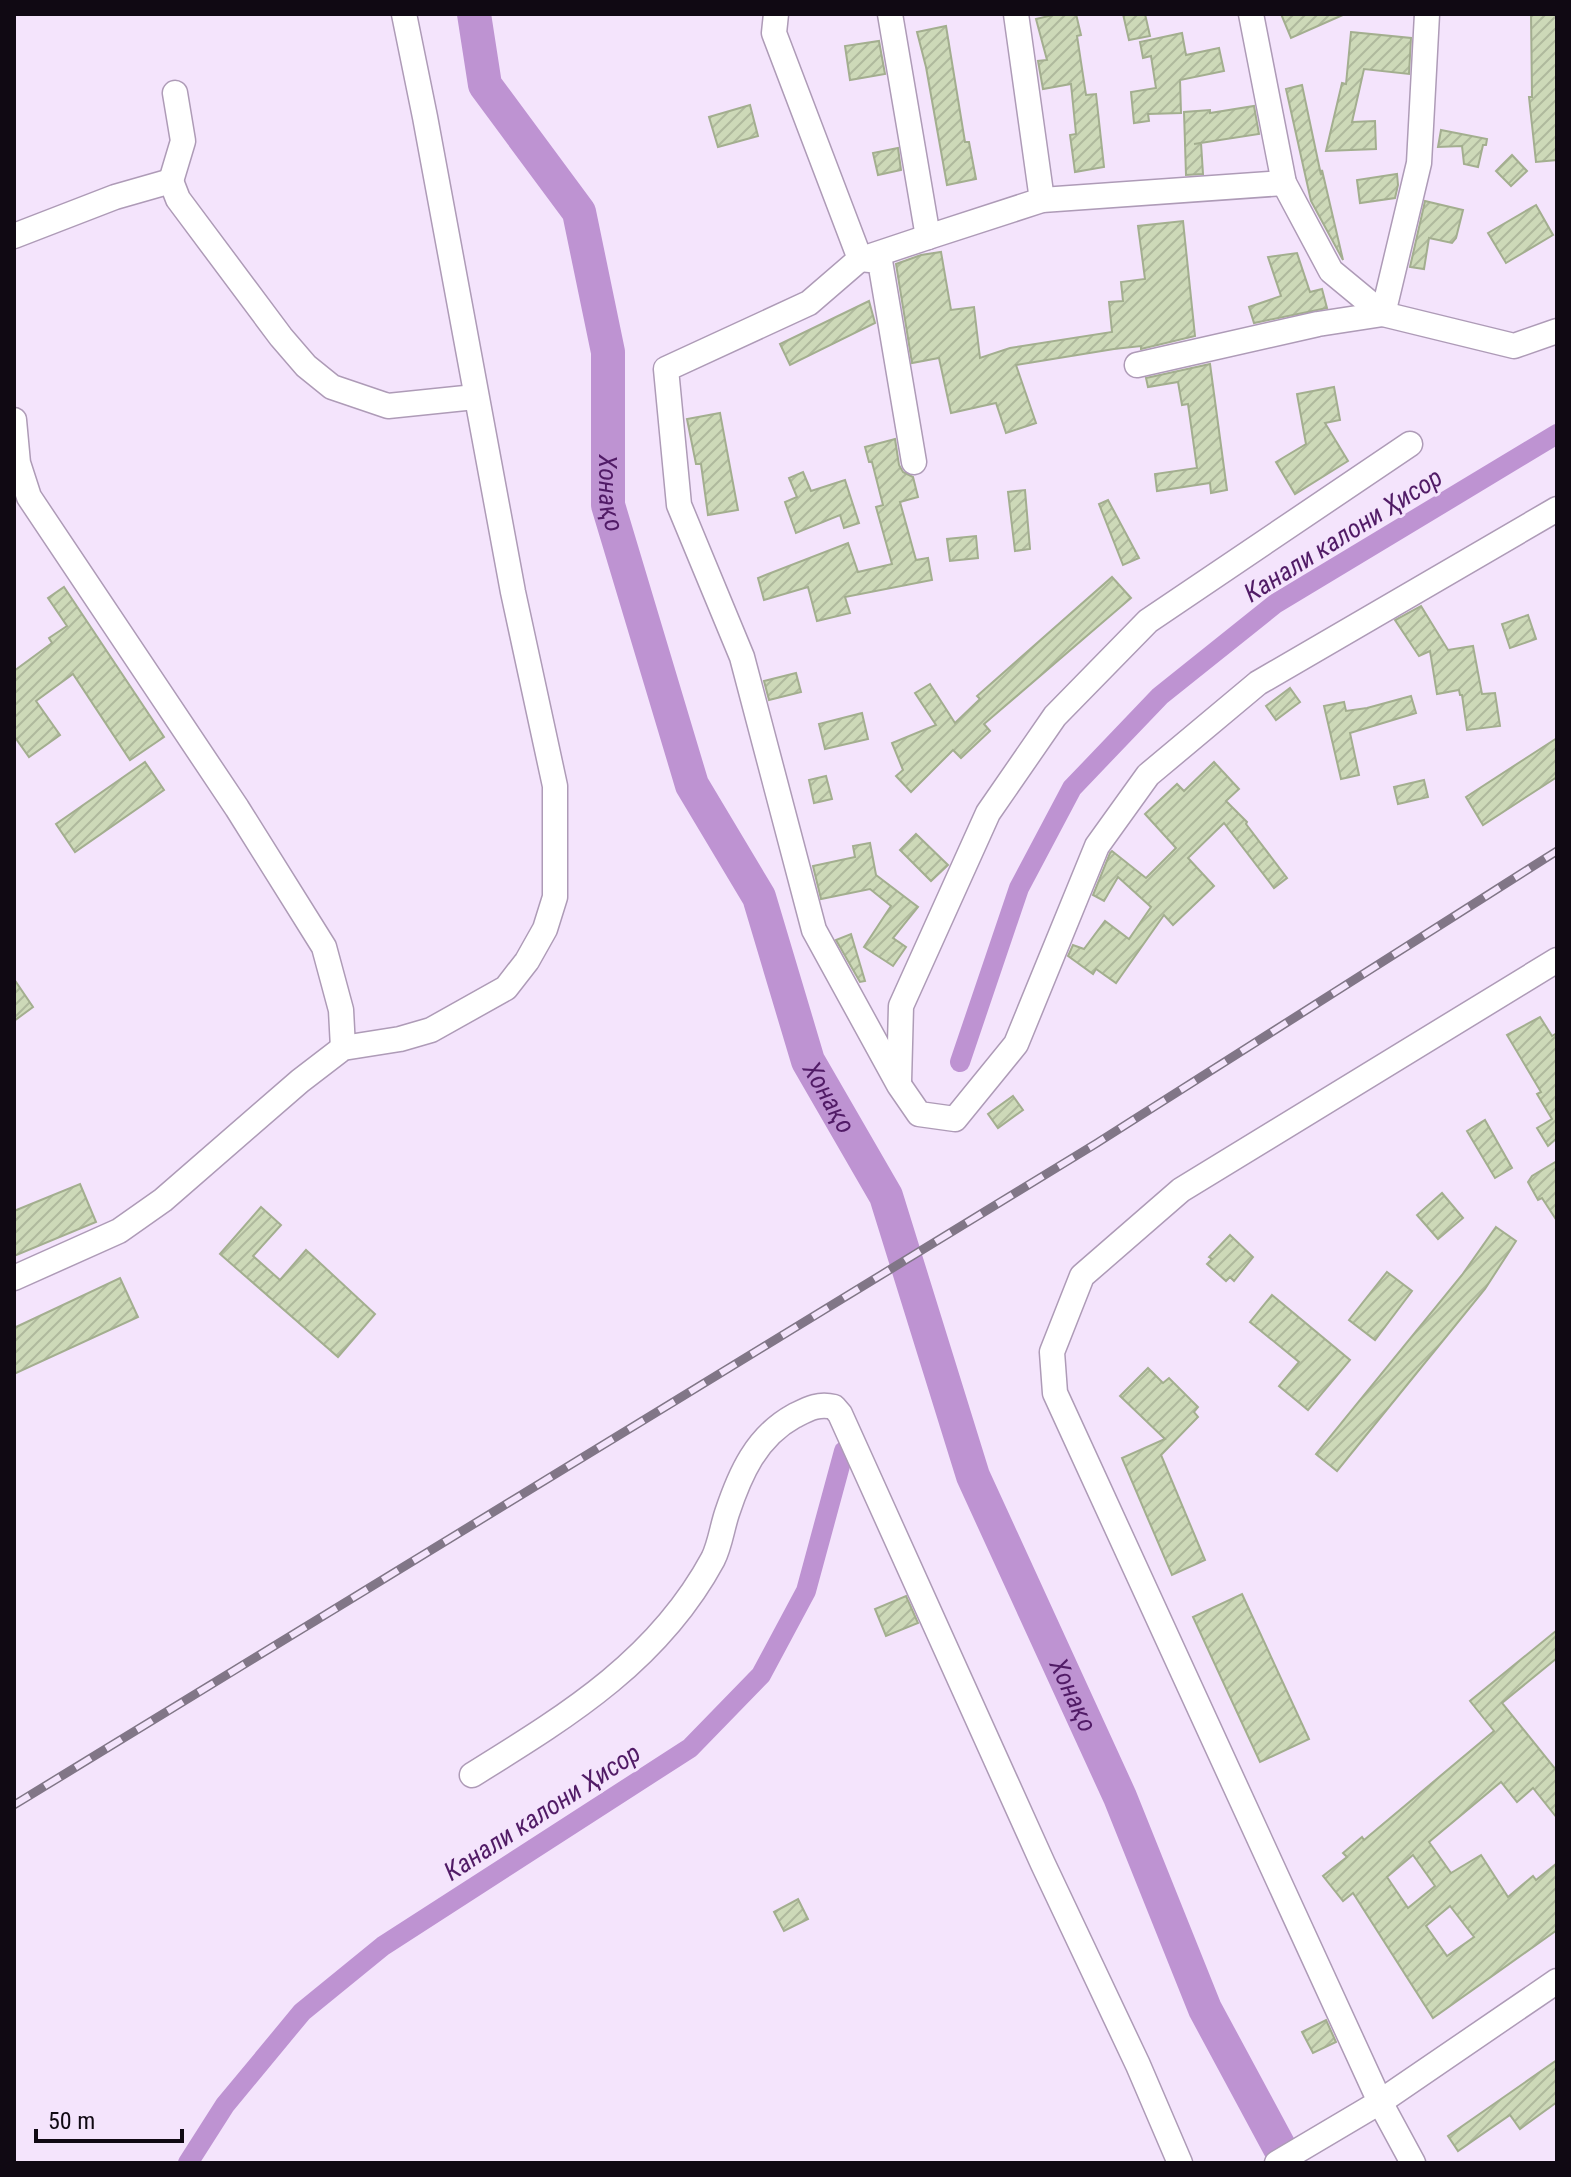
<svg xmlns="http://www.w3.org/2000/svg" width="1571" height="2177" viewBox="0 0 1571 2177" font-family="'Roboto Condensed',sans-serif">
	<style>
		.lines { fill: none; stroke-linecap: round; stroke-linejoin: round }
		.canal { stroke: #be93d2; stroke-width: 20 }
		.river { stroke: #be93d2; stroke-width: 34 }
		.building { fill: url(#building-hatch); stroke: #a3ae8f; stroke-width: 2; fill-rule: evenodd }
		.minor-casing { stroke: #ae9bb7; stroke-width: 27 }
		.minor { stroke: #fff; stroke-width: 24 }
		.rail-casing { stroke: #817687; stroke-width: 9 }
		.rail { stroke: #f4e4fc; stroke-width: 6; stroke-dasharray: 18; stroke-linecap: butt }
		.labels { text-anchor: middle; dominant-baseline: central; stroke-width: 6; stroke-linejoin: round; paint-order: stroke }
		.water-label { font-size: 26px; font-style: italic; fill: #511b66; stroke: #f4e4fc }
	</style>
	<defs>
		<pattern id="building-hatch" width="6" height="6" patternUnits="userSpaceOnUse" patternTransform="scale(2)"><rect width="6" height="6" fill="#cdd9b8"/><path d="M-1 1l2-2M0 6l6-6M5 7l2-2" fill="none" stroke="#afb99d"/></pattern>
	</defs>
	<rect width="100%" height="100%" fill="#f4e4fc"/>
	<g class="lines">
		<g class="canal">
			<path d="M 960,1062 L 1019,888 L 1072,788 L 1160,696 L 1275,604 L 1557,434"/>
			<path d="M 188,2163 L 225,2105 L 302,2012 L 383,1946 L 690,1748 L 761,1675 L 806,1591 L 844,1451"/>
		</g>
		<path class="river" id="s1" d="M 474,14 L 485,85 L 579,212 L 608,352 L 608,505 L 692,785 L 759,897 L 808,1061 L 886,1196 L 973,1476 L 1120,1797 L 1205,2009 L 1288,2163"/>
	</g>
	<g class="building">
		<path d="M 1057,14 L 1076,14 L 1081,35 L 1077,36 L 1086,95 L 1096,94 L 1104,167 L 1075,172 L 1070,135 L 1076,134 L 1071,84 L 1043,89 L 1038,61 L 1047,60 L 1036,19 Z"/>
		<path d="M 1123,14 L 1145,14 L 1150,36 L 1129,40 Z"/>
		<path d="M 1281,14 L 1345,14 L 1291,38 Z"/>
		<path d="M 1531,14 L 1557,14 L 1557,160 L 1536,162 L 1529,97 L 1532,97 Z"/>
		<path d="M 946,26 L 965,142 L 969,142 L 976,179 L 947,185 L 926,67 L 917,32 Z"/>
		<path d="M 1351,32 L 1411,38 L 1409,74 L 1364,69 L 1352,122 L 1375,121 L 1376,149 L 1326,151 L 1342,83 L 1346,84 Z"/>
		<path d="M 1182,33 L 1186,55 L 1219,48 L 1224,71 L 1180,80 L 1181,113 L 1148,114 L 1149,121 L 1134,123 L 1131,92 L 1156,88 L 1151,56 L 1143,58 L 1140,42 Z"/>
		<path d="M 879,41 L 885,74 L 850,80 L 845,46 Z"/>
		<path d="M 1302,85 L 1321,175 L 1322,170 L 1343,260 L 1311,201 L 1286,89 Z"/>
		<path d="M 750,105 L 758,136 L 718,147 L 709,117 Z"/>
		<path d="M 1254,106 L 1259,134 L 1194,144 L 1201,143 L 1203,174 L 1186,175 L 1184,112 L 1210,110 L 1210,113 Z"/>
		<path d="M 1441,130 L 1487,139 L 1486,145 L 1483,145 L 1478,167 L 1464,164 L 1462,146 L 1438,147 Z"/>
		<path d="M 898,148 L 901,170 L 878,175 L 873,153 Z"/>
		<path d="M 1512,155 L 1527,171 L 1511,186 L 1496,171 Z"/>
		<path d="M 1397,174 L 1398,185 L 1395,198 L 1360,203 L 1357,180 Z"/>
		<path d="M 1425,201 L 1463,210 L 1456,238 L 1452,243 L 1429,238 L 1424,269 L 1410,267 Z"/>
		<path d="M 1536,205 L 1553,235 L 1506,263 L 1488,233 Z"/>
		<path d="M 1183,221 L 1195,336 L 1141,349 L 1141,346 L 1114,349 L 1016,365 L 1036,423 L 1006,433 L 996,403 L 951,413 L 939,358 L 912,363 L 896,264 L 921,255 L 941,252 L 951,310 L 974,307 L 980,358 L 1010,348 L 1112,332 L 1109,302 L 1123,301 L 1121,282 L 1145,279 L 1138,226 Z"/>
		<path d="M 1297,253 L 1310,292 L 1322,289 L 1327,308 L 1254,323 L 1249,307 L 1281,296 L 1268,257 Z"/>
		<path d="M 869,301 L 875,323 L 790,365 L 780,344 Z"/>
		<path d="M 1210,364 L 1227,490 L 1211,493 L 1210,483 L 1157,491 L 1155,474 L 1197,468 L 1188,404 L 1182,405 L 1178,382 L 1148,387 L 1146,378 Z"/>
		<path d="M 1334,387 L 1340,420 L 1325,423 L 1348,461 L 1295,494 L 1276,462 L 1306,444 L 1297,394 Z"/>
		<path d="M 720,413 L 738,510 L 708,515 L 701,464 L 696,464 L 687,419 Z"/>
		<path d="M 895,439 L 899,465 L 903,472 L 913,477 L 918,497 L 900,502 L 916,560 L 928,558 L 932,580 L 845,597 L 850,613 L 817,621 L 808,587 L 764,600 L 758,578 L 848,543 L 858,572 L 892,564 L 876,507 L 883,505 L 872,462 L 869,462 L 865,447 Z"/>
		<path d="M 803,472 L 811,491 L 845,480 L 859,523 L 844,528 L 840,515 L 796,533 L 785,502 L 797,497 L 789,478 Z"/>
		<path d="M 1025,490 L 1030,549 L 1015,551 L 1008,492 Z"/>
		<path d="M 1108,500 L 1139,558 L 1123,565 L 1099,504 Z"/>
		<path d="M 976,536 L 978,558 L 950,561 L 947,539 Z"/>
		<path d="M 1112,577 L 1131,598 L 984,724 L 990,731 L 961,758 L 953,750 L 911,792 L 896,776 L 903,770 L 892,743 L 936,725 L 915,693 L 930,684 L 955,723 L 980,699 L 977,696 Z"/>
		<path d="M 64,587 L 164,737 L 130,760 L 73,674 L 36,701 L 60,735 L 29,757 L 14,736 L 14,671 L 52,643 L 49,638 L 67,626 L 48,598 Z"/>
		<path d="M 1421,606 L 1448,650 L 1473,646 L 1482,694 L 1495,693 L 1500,726 L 1467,730 L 1462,695 L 1460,695 L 1459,690 L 1437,694 L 1430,651 L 1419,656 L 1395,620 Z"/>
		<path d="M 1528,615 L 1536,639 L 1510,648 L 1502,624 Z"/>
		<path d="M 796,673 L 801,692 L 769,700 L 764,681 Z"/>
		<path d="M 1290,688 L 1300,702 L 1276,720 L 1266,706 Z"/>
		<path d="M 1411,696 L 1416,713 L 1350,733 L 1359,775 L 1341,779 L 1324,706 L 1344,702 L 1346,711 L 1367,708 Z"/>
		<path d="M 862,713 L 868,739 L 825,749 L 819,724 Z"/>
		<path d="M 1557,738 L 1557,777 L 1483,825 L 1466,797 Z"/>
		<path d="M 145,762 L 164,790 L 75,852 L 56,824 Z"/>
		<path d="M 1214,762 L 1239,789 L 1226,801 L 1247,822 L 1246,824 L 1287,878 L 1274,888 L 1224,823 L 1188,858 L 1214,886 L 1173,925 L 1164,915 L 1116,983 L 1096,969 L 1093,974 L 1068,956 L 1073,945 L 1084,949 L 1105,921 L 1129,939 L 1151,907 L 1118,877 L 1104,901 L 1093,895 L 1110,853 L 1112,851 L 1146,878 L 1176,848 L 1145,814 L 1177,784 L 1184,791 Z"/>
		<path d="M 826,776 L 832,799 L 814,803 L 809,780 Z"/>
		<path d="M 1424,780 L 1428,797 L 1398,804 L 1394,787 Z"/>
		<path d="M 916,834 L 948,865 L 931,881 L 900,850 Z"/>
		<path d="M 870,843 L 876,875 L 918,907 L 893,938 L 906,947 L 893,966 L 864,947 L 891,906 L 870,889 L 821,899 L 813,866 L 855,857 L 853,846 Z"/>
		<path d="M 851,934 L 865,981 L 860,982 L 836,940 Z"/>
		<path d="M 14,979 L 33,1007 L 14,1021 Z"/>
		<path d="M 1540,1017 L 1552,1036 L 1557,1033 L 1557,1138 L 1548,1146 L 1537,1128 L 1552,1119 L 1537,1094 L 1541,1092 L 1507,1035 Z"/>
		<path d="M 1013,1096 L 1023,1110 L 998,1128 L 988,1114 Z"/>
		<path d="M 1485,1120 L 1512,1168 L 1495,1178 L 1467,1131 Z"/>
		<path d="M 1557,1161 L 1557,1221 L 1542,1198 L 1538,1200 L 1528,1182 L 1532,1176 Z"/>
		<path d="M 80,1184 L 96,1222 L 14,1256 L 14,1211 Z"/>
		<path d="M 1442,1193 L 1463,1218 L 1438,1239 L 1417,1215 Z"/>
		<path d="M 261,1207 L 281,1225 L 253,1256 L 280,1280 L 306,1250 L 375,1314 L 338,1357 L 220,1254 Z"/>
		<path d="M 1496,1227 L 1516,1241 L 1485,1289 L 1337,1471 L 1316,1454 L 1462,1275 Z"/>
		<path d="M 1230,1235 L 1253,1257 L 1234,1281 L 1230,1277 L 1226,1281 L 1207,1264 L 1212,1259 L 1209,1257 Z"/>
		<path d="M 1387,1272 L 1412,1291 L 1375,1340 L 1349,1320 Z"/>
		<path d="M 120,1278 L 138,1317 L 14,1374 L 14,1328 Z"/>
		<path d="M 1272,1295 L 1350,1360 L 1308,1410 L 1279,1386 L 1299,1362 L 1250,1322 Z"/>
		<path d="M 1148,1368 L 1163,1383 L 1169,1378 L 1198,1407 L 1194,1412 L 1198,1417 L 1161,1455 L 1205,1560 L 1172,1575 L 1122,1458 L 1165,1439 L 1120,1396 Z"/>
		<path d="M 1242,1594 L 1309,1739 L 1260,1762 L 1193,1617 Z"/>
		<path d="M 906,1596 L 918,1623 L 886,1636 L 875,1609 Z"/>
		<path d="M 1557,1630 L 1557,1658 L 1502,1703 L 1557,1771 L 1557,1818 L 1533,1788 L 1517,1802 L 1501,1782 L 1429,1842 L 1451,1873 L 1481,1855 L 1508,1897 L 1533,1876 L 1536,1880 L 1557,1863 L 1557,1930 L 1433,2018 L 1353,1893 L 1343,1901 L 1323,1876 L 1347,1857 L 1343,1853 L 1362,1837 L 1364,1840 L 1494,1731 L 1470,1701 ZM 1413,1855 L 1435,1886 L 1408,1908 L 1387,1877 ZM 1450,1906 L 1474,1937 L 1447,1956 L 1426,1926 Z"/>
		<path d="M 798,1899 L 808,1919 L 784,1931 L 774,1912 Z"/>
		<path d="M 1326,2020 L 1336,2042 L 1313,2053 L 1302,2032 Z"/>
		<path d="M 1557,2060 L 1557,2102 L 1520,2129 L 1510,2115 L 1458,2151 L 1448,2136 Z"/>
	</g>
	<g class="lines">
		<defs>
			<g id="minor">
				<path d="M 776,14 L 774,33 L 860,259 L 809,303 L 666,369 L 679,505 L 742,657 L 814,930 L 899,1085 L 919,1114 L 955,1119 L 1016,1044 L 1097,846 L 1148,775 L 1258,683 L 1557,509"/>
				<path d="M 890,14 L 928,237 L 1042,200 L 1284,183"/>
				<path d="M 1016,14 L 1042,200"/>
				<path d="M 1251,14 L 1284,183 L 1331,271 L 1383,314 L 1514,346 L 1557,331"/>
				<path d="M 171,181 L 183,141 L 175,93"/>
				<path d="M 14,236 L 115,197 L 171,181 L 178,199 L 281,337 L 306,366 L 332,387 L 388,406 L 475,397"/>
				<path d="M 860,259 L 880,261 L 914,462"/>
				<path d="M 862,259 L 928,237"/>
				<path d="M 1137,365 L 1318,324 L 1383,314 L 1419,163 L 1427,14"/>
				<path d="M 14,420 L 18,463 L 29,497 L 237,808 L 324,947 L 341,1010 L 343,1048"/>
				<path d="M 899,1082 L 901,1006 L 988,813 L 1055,716 L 1148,621 L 1410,444"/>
				<path d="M 14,1278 L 119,1231 L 163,1200 L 300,1081 L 343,1048 L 400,1039 L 431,1030 L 506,988 L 527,961 L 545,929 L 555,897 L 555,786 L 513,592 L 425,117 L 404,14"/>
				<path d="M 472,1775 C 567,1716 658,1661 713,1559 C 720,1545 722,1528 727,1513 C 740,1474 756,1437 794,1416 C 808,1409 818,1403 834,1407 L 840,1414 L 1043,1864 L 1138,2065 L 1180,2163"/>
				<path d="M 1277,2163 L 1380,2102 L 1557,1981"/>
				<path d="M 1413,2163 L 1380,2102 L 1055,1393 L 1052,1352 L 1082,1276 L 1181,1190 L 1557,960"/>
			</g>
		</defs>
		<use href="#minor" class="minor-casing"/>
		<use href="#minor" class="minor"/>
		<defs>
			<path id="rail" d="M 14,1805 L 1097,1143 L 1557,851"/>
		</defs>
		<use href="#rail" class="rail-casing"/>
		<use href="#rail" class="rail"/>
	</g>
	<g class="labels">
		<g class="water-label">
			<text stroke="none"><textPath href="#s1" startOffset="514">Хонақо</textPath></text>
			<text transform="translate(1343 535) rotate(-32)">Канали калони Ҳисор</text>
			<text stroke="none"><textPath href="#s1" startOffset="1162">Хонақо</textPath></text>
			<text stroke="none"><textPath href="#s1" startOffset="1810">Хонақо</textPath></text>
			<text transform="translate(542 1812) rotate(-33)">Канали калони Ҳисор</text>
		</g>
	</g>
	<rect width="1571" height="2177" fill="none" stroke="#100913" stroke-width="32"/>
	<path d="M36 2129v12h146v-12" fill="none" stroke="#100913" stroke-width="4"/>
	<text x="48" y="2129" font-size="24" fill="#100913" stroke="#f4e4fc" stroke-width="6" paint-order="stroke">50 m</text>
</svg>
